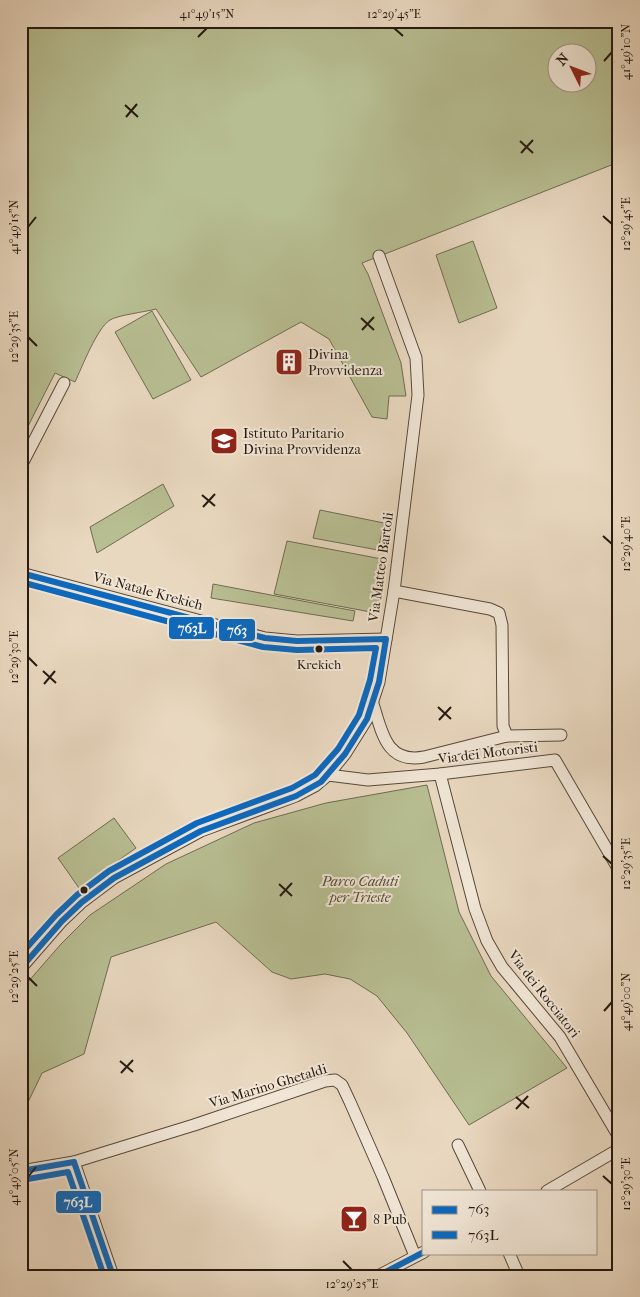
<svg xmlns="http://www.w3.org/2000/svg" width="640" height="1297" viewBox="0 0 640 1297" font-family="'IM FELL French Canon',serif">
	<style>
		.green { fill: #b7be92; stroke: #6e6c51; fill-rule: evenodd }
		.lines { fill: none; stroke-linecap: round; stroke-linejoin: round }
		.street-casing { stroke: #56493c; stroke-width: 13 }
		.street { stroke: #f1e6d6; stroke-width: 11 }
		.bus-1-casing { stroke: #f1e6d6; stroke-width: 10 }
		.bus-2-casing { stroke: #f1e6d6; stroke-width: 10 }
		.bus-1 { stroke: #0c69bf; stroke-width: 6 }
		.bus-2 { stroke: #0c69bf; stroke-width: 6 }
		.ticks { fill: none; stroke: #251910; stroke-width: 2 }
		.bus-dot { fill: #251910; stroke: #f1e6d6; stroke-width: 2 }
		.labels { text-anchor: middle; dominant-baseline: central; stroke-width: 4; stroke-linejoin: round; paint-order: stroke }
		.bus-label { font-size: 13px; fill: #251910; stroke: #f1e6d6 }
		.poi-label { font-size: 14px; fill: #251910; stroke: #f1e6d6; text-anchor: start }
		.street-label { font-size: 14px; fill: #251910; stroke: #f1e6d6 }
		.park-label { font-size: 14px; font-style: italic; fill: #514b37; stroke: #f1e6d6 }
		.line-badge { stroke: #f1e6d6; stroke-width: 2 }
		.badge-label { font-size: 14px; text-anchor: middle; font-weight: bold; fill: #fff }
		.neatline { fill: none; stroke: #251910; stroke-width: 2 }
		.ticks-label { font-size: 12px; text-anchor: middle; fill: #251910 }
	</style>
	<rect width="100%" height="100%" fill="#e9d8c0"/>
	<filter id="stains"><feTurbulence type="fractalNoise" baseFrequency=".004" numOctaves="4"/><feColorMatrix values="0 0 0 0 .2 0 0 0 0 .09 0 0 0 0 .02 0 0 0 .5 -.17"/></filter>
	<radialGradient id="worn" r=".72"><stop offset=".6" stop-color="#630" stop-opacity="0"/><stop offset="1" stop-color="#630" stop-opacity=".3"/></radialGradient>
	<g class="green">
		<path d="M 21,21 L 614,21 L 619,41 L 619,162 L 362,263 L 368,274 L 401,363 L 406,396 L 389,396 L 387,419 L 372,417 L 329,339 L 301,322 L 201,377 L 156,309 C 145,312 118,315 110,320 C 97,328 82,367 75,382 L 55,373 L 21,440 ZM 558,52 L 588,52 L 588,82 L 558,82 Z"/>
		<path d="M 473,241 L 497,308 L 459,323 L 436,255 Z"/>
		<path d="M 152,311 L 191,380 L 153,399 L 115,332 Z"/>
		<path d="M 163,484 L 174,506 L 97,553 L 90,527 Z"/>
		<path d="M 320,510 L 384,523 L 378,550 L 313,538 Z"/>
		<path d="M 287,541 L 387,560 L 376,613 L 274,594 Z"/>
		<path d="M 213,584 L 355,611 L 353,621 L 211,598 Z"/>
		<path d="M 427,785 L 459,912 L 491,976 L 567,1068 L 469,1125 L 407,1033 L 377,996 L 350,979 L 325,974 L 291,979 L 272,972 L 216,922 L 111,957 L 84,1054 L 42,1073 L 21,1117 L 21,990 L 61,944 L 90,915 L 166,864 L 254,823 L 326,803 Z"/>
		<path d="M 114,818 L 136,848 L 79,888 L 58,858 Z"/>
	</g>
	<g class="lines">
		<defs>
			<g id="street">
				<path d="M 21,466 L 64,383"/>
				<path d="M 21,573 L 265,638 L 297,641 L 386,639"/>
				<path d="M 394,591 L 490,609 L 499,613 L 502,625 L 503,726 L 507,736 L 561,735"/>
				<path d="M 373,704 C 382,732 386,764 424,757 L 507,736"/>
				<path d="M 440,774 L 475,909 L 487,941 L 502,967 L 560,1037 L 619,1137"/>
				<path d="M 328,775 L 368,780 L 440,774 L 555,760 L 619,870"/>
				<path d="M 21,968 L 62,921 L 82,902 L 114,878 L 201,831 L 296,796 L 315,786 L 328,775 L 345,754 L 367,719 L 379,682 L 394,591 L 418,395 L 416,358 L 379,256"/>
				<path d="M 458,1145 L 480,1191"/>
				<path d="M 74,1162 L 113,1276"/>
				<path d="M 21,1171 L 74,1162 L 194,1125 L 325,1081 L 335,1080 L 342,1085 L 350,1102 L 383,1177 L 415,1256"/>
				<path d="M 547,1191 L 619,1149"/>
				<path d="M 509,1253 L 519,1276"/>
				<path d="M 378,1276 L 424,1252"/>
			</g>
		</defs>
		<use href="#street" class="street-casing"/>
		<use href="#street" class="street"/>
		<defs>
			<g id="bus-1">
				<path d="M 21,573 L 265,638 L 297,641 L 386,639 L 379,682 L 367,719 L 345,754 L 321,782 L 296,796 L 201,831 L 114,878 L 82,902 L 62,921 L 21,968"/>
				<path d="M 74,1162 L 113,1276"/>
				<path d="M 21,1171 L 74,1162"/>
				<path d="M 378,1276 L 424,1252"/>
			</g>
			<g id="bus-2">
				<path d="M 21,582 L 263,647 L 297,650 L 376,648 L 370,680 L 359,715 L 338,749 L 315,775 L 292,788 L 197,823 L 109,871 L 77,895 L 56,915 L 21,954"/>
				<path d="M 22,1180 L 68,1172 L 104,1276"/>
			</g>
		</defs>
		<use href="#bus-1" class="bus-1-casing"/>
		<use href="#bus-2" class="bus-2-casing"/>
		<use href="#bus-1" class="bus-1"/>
		<use href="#bus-2" class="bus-2"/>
	</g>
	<path class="ticks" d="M 394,28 L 403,36M 198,37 L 207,28M 604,61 L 612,52M 125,105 L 138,117M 126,117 L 137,104M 520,141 L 533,153M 521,153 L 533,140M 603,216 L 612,224M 28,227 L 36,217M 361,318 L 374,330M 362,330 L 374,317M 28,337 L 37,346M 202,495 L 215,506M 203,507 L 215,494M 603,536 L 612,544M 28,657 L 37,666M 43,671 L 56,683M 44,684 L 55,671M 438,707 L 451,719M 439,720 L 451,707M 603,856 L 612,864M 279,884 L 292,896M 280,896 L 292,883M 28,977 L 37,986M 604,1011 L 612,1002M 120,1061 L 133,1072M 121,1073 L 133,1060M 516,1097 L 529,1108M 516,1109 L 528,1096M 603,1176 L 612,1184M 28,1177 L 36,1167M 343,1261 L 352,1270"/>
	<defs>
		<symbol id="building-square" viewBox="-11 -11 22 22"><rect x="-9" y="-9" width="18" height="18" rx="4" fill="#8f2418" stroke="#f1e6d6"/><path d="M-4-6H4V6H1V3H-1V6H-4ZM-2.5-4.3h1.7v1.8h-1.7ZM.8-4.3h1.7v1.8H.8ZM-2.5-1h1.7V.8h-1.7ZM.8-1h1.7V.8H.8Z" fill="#fff"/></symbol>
		<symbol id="school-square" viewBox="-11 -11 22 22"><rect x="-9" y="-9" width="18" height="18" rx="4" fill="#8f2418" stroke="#f1e6d6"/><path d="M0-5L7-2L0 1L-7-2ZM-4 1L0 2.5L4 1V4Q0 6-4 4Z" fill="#fff"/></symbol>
		<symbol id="bar-square" viewBox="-11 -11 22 22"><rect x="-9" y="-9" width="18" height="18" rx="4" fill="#8f2418" stroke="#f1e6d6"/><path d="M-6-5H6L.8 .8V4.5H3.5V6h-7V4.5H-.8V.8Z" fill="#fff"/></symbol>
	</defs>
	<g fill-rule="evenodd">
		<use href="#building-square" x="273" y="346" width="32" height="32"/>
		<use href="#school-square" x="208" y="425" width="32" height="32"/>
		<use href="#bar-square" x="338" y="1203" width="32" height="32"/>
	</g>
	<g class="bus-dot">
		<circle cx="319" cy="649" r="4.5"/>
		<circle cx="84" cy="890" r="4.5"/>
	</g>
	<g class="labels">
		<g class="bus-label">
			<text x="319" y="664">Krekich</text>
		</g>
		<g class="poi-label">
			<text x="308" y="354">Divina<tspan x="308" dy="16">Provvidenza</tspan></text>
			<text x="243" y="433">Istituto Paritario<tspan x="243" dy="16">Divina Provvidenza</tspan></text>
			<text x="373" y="1219">8 Pub</text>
		</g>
		<g class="street-label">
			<text transform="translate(381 567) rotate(-82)">Via Matteo Bartoli</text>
			<text transform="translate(148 591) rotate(15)">Via Natale Krekich</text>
			<text transform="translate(488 753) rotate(-7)">Via dei Motoristi</text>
			<text transform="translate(544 994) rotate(52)">Via dei Rocciatori</text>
			<text transform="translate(268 1086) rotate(-17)">Via Marino Ghetaldi</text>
		</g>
		<g class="park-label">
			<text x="360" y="881">Parco Caduti<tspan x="360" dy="16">per Trieste</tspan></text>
		</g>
	</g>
	<g class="line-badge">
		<rect x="168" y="616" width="47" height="24" rx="5" fill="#0c69bf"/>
		<rect x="218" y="618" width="38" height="24" rx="5" fill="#0c69bf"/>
		<rect x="55" y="1190" width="47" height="24" rx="5" fill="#0c69bf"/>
	</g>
	<g class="badge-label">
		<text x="192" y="633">763L</text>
		<text x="237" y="635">763</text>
		<text x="78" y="1207">763L</text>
	</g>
	<rect width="640" height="1297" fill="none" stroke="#e9d8c0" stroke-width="55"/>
	<rect x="422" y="1190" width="175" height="65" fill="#f1e6d6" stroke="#9f9487"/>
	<rect x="432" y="1206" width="25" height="8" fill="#0c69bf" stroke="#9f9487"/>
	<text x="468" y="1214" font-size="15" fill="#251910">763</text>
	<rect x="432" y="1231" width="25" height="8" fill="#0c69bf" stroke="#9f9487"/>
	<text x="468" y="1240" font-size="15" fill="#251910">763L</text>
	<g transform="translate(572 68) rotate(312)"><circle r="24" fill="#f1e6d6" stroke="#9f9487"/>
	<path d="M0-4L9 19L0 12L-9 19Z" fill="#8f2418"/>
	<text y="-8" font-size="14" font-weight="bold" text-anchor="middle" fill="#251910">N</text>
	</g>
	<rect x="28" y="28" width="584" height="1242" class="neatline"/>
	<g class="ticks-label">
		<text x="207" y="18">41°49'15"N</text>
		<text x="394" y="18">12°29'45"E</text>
		<text transform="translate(626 52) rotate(-90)" y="4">41°49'10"N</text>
		<text transform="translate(626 224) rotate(-90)" y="4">12°29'45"E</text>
		<text transform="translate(14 227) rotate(-90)" y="4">41°49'15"N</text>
		<text transform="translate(14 337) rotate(-90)" y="4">12°29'35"E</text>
		<text transform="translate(626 544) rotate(-90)" y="4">12°29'40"E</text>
		<text transform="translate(14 657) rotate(-90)" y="4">12°29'30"E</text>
		<text transform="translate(626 864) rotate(-90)" y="4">12°29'35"E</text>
		<text transform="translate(14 977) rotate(-90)" y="4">12°29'25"E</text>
		<text transform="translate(626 1002) rotate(-90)" y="4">41°49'00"N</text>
		<text transform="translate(14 1177) rotate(-90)" y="4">41°49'05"N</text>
		<text transform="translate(626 1184) rotate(-90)" y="4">12°29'30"E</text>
		<text x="352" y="1288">12°29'25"E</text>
	</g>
	<rect width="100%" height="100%" filter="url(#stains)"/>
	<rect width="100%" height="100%" fill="url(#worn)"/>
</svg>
